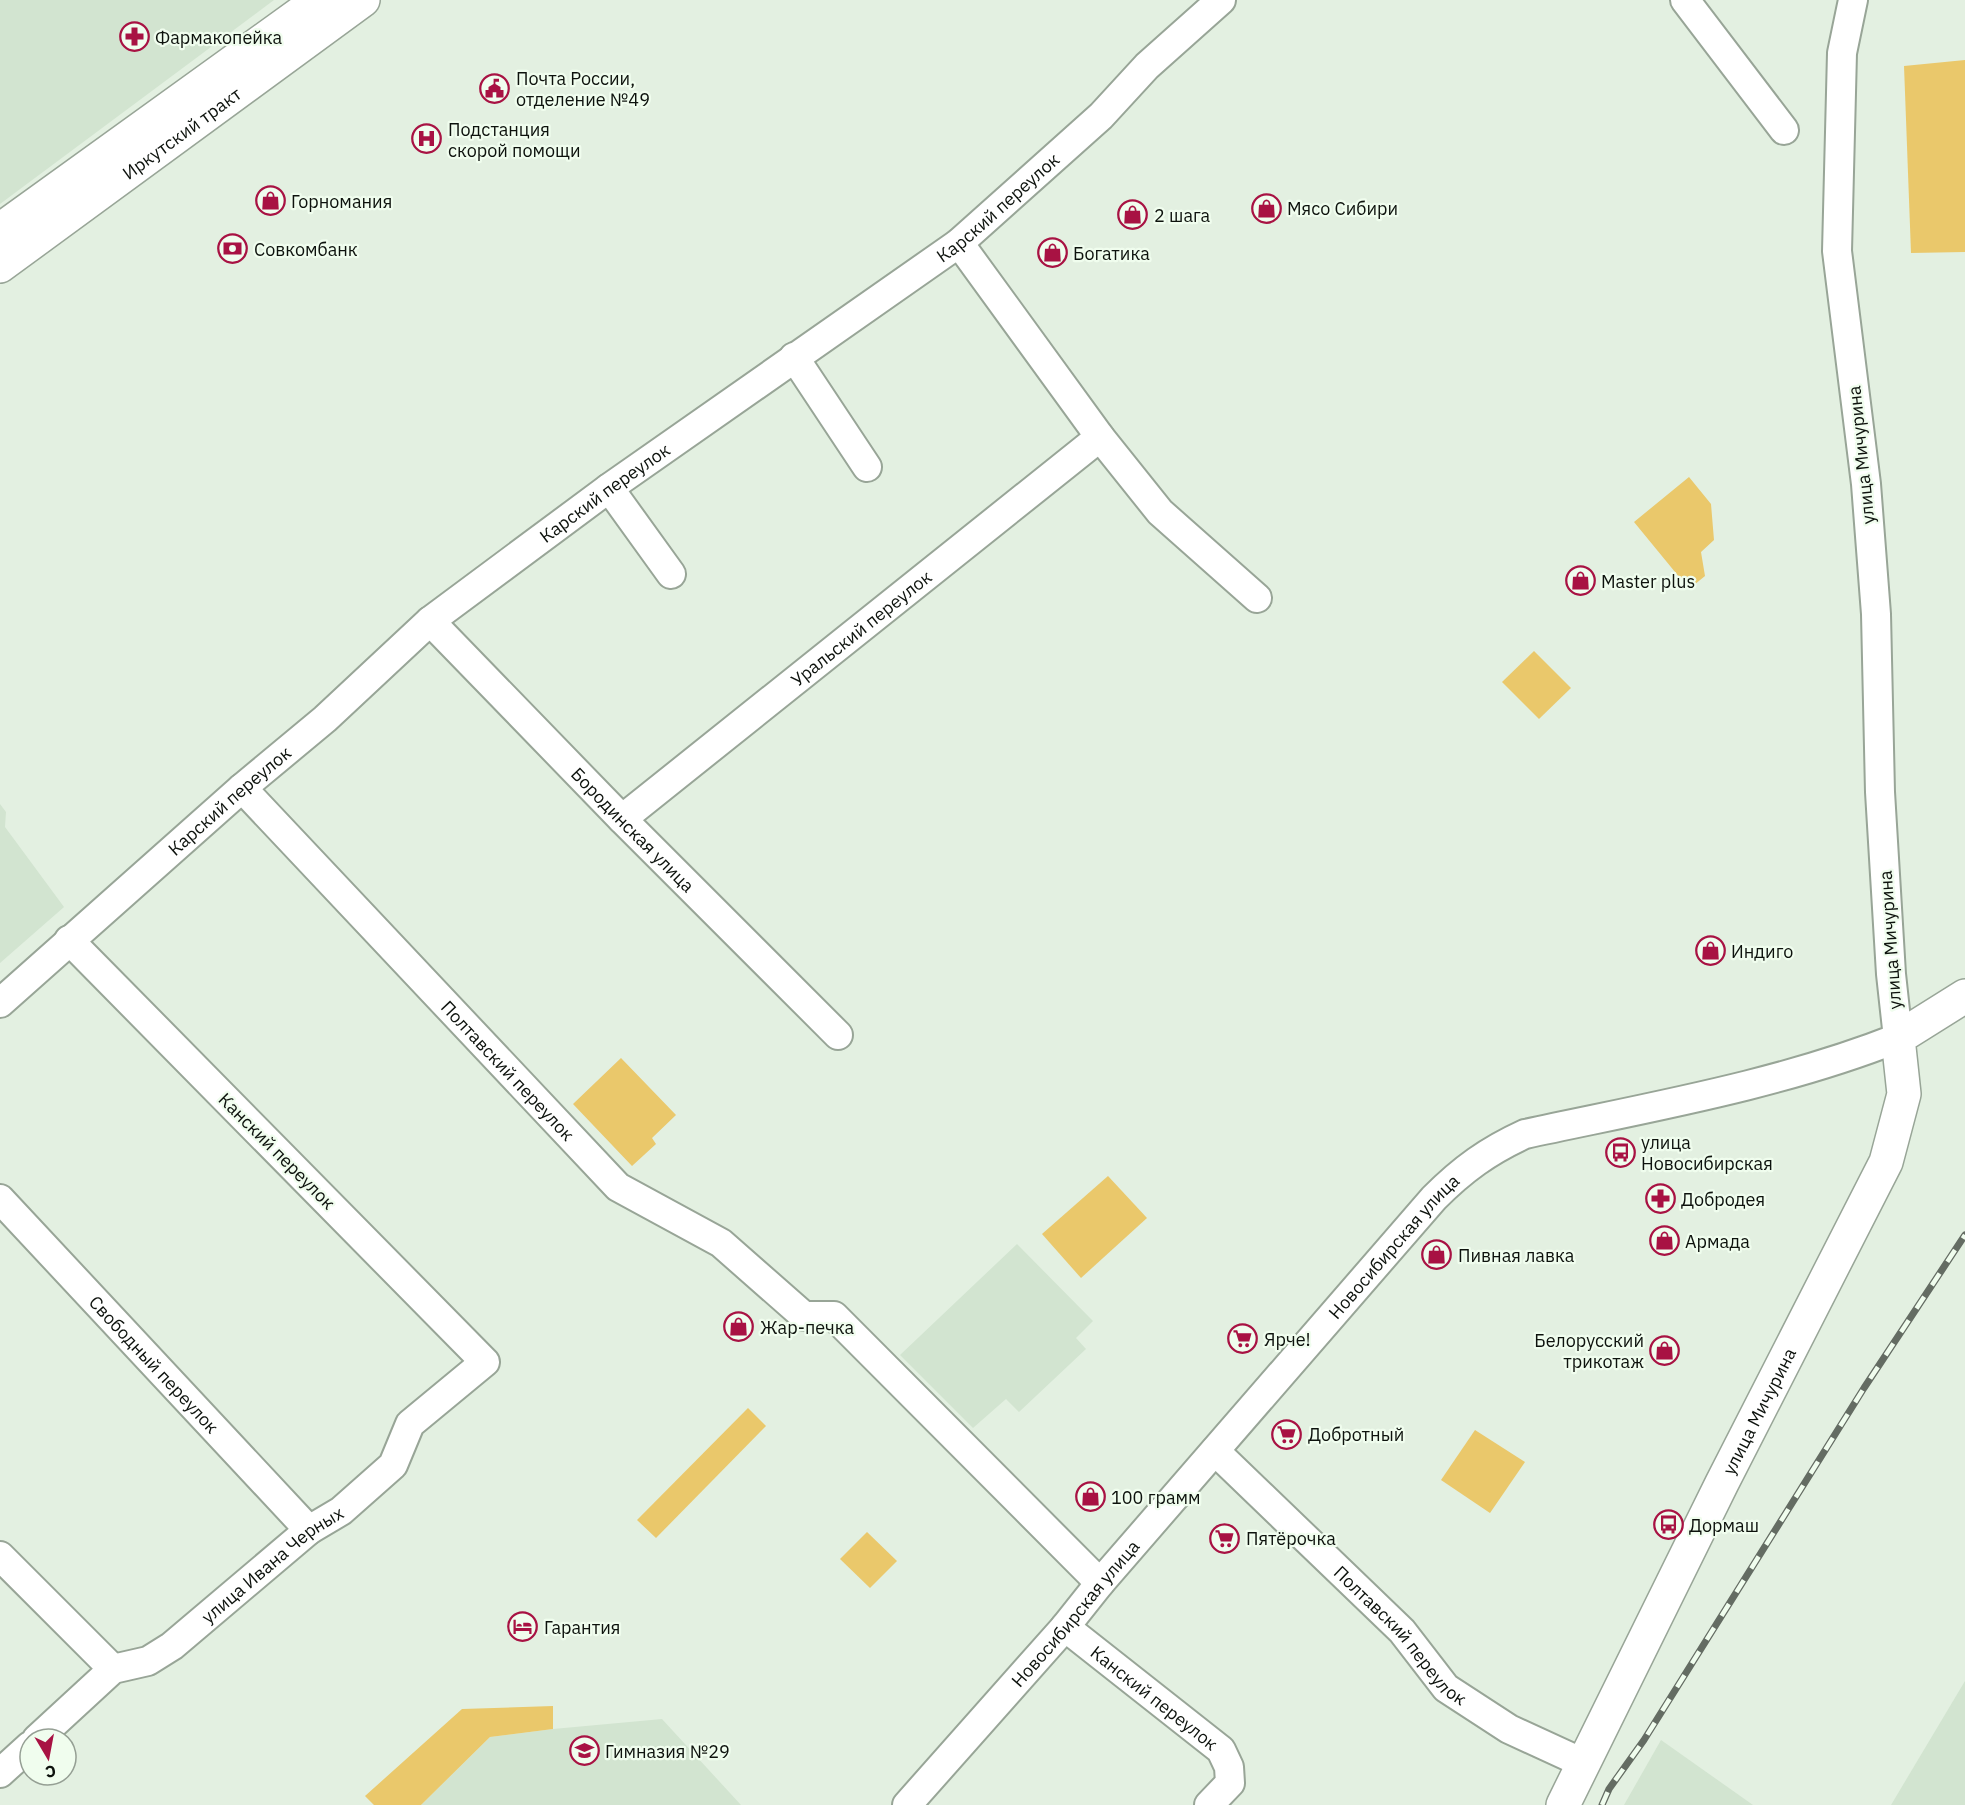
<svg xmlns="http://www.w3.org/2000/svg" width="1965" height="1805" viewBox="0 0 1965 1805" font-family="'IBM Plex Sans',sans-serif">
	<style>
		.built { fill: #d2e4d0 }
		.green { fill: #eac86b }
		.lines { fill: none; stroke-linecap: round; stroke-linejoin: round }
		.minor-casing { stroke: #98a597; stroke-width: 32 }
		.major-casing { stroke: #98a597; stroke-width: 36 }
		.minor { stroke: #fff; stroke-width: 28 }
		.major { stroke: #fff; stroke-width: 33 }
		.rail-casing { stroke: #646c63; stroke-width: 7 }
		.rail { stroke: #f0fdee; stroke-width: 4.5; stroke-dasharray: 14; stroke-linecap: butt }
		.labels { text-anchor: middle; dominant-baseline: central; stroke-width: 4.5; stroke-linejoin: round; paint-order: stroke }
		.poi-label { font-size: 18px; fill: #0d120d; stroke: #f0fdee; text-anchor: start }
		.street-label { font-size: 18px; fill: #0d120d; stroke: #f0fdee }
	</style>
	<rect width="100%" height="100%" fill="#e3f0e1"/>
	<g class="built">
		<path d="M 0,0 L 274,0 L 0,204 Z"/>
		<path d="M 0,804 L 6,812 L 5,827 L 64,907 L 0,963 Z"/>
		<path d="M 1017,1244 L 1093,1321 L 1076,1338 L 1086,1349 L 1019,1412 L 1006,1399 L 973,1428 L 900,1355 Z"/>
		<path d="M 1965,1681 L 1965,1805 L 1891,1805 Z"/>
		<path d="M 662,1719 L 741,1805 L 421,1805 L 490,1737 L 553,1729 Z"/>
		<path d="M 1661,1740 L 1753,1805 L 1624,1805 Z"/>
	</g>
	<g class="green">
		<path d="M 1965,60 L 1965,252 L 1911,253 L 1904,66 Z"/>
		<path d="M 1689,477 L 1711,504 L 1714,540 L 1701,552 L 1705,576 L 1689,589 L 1634,522 Z"/>
		<path d="M 1534,651 L 1571,688 L 1539,719 L 1502,682 Z"/>
		<path d="M 621,1058 L 676,1115 L 652,1138 L 656,1144 L 632,1166 L 573,1104 Z"/>
		<path d="M 1108,1176 L 1147,1218 L 1081,1278 L 1042,1234 Z"/>
		<path d="M 748,1408 L 766,1426 L 656,1538 L 637,1520 Z"/>
		<path d="M 1475,1430 L 1525,1462 L 1490,1513 L 1441,1480 Z"/>
		<path d="M 867,1532 L 897,1561 L 870,1588 L 840,1559 Z"/>
		<path d="M 553,1706 L 553,1729 L 490,1737 L 421,1805 L 374,1805 L 365,1796 L 462,1709 Z"/>
	</g>
	<g class="lines">
		<defs>
			<g id="minor">
				<path d="M 1685,0 L 1784,130"/>
				<path d="M 959,243 L 1100,437 L 1160,512 L 1257,598"/>
				<path d="M 794,357 L 867,467"/>
				<path d="M 609,488 L 671,574"/>
				<path id="s1" d="M 430,621 L 622,819 L 838,1035"/>
				<path id="s2" d="M 242,788 L 618,1187 L 721,1243 L 804,1316 L 834,1316 L 1100,1583"/>
				<path id="s3" d="M 622,819 L 1100,437"/>
				<path id="s4" d="M 0,1003 L 242,788 L 325,719 L 430,621 L 609,488 L 959,243 L 1101,116 L 1147,66 L 1221,0"/>
				<path id="s5" d="M 0,1199 L 309,1530"/>
				<path id="s6" d="M 1215,1451 L 1402,1631 L 1446,1688 L 1509,1729 L 1583,1763"/>
				<path d="M 0,1556 L 113,1669"/>
				<path id="s7" d="M 1065,1627 L 1221,1750 L 1229,1767 L 1230,1783 L 1209,1805"/>
				<path id="s8" d="M 37,1739 L 113,1669 L 148,1661 L 172,1646 L 309,1530 L 341,1511 L 393,1465 L 410,1424 L 485,1362 L 69,940"/>
				<path d="M 0,1773 L 30,1746"/>
				<path id="s9" d="M 907,1805 L 1065,1627 L 1100,1583 L 1434,1198 C 1463,1169 1488,1151 1525,1134 C 1650,1107 1779,1085 1898,1038 L 1891,974 L 1880,792 L 1876,614 L 1866,484 L 1837,251 L 1842,53 L 1853,0"/>
			</g>
			<g id="major">
				<path d="M 0,230 L 319,0"/>
				<path id="s10" d="M 0,266 L 363,0"/>
				<path id="s11" d="M 1563,1805 L 1722,1483 L 1886,1162 L 1904,1094 L 1898,1038 L 1965,996"/>
			</g>
		</defs>
		<use href="#minor" class="minor-casing"/>
		<use href="#major" class="major-casing"/>
		<use href="#minor" class="minor"/>
		<use href="#major" class="major"/>
		<defs>
			<path id="rail" d="M 1602,1805 L 1609,1789 L 1644,1740 L 1864,1388 L 1965,1235"/>
		</defs>
		<use href="#rail" class="rail-casing"/>
		<use href="#rail" class="rail"/>
	</g>
	<defs>
		<symbol id="pharmacy-ring" viewBox="-11 -11 22 22"><circle r="9.5" fill="#f0fdee" stroke="#a81243" stroke-width="1.5"/><path d="M-2-6h4v4h4v4h-4v4h-4v-4h-4v-4h4Z" fill="#a81243"/></symbol>
		<symbol id="civic-ring" viewBox="-11 -11 22 22"><circle r="9.5" fill="#f0fdee" stroke="#a81243" stroke-width="1.5"/><path d="M-.6-6.5H3V-4.5H.6V-3L4-1V1h2V6H-6V1h2V-1L-.6-3ZM-1.2 2.5V6h2.4V2.5Z" fill="#a81243"/></symbol>
		<symbol id="hospital-ring" viewBox="-11 -11 22 22"><circle r="9.5" fill="#f0fdee" stroke="#a81243" stroke-width="1.5"/><path d="M-5-5h3v3.5h4V-5h3V5h-3V1.5h-4V5h-3Z" fill="#a81243"/></symbol>
		<symbol id="shop-ring" viewBox="-11 -11 22 22"><circle r="9.5" fill="#f0fdee" stroke="#a81243" stroke-width="1.5"/><path d="M-5-2.5h2.3a2.7 3.5 0 0 1 5.4 0H5L5.5 6h-11ZM-1.5-2.5h3a1.5 2.3 0 0 0-3 0Z" fill="#a81243"/></symbol>
		<symbol id="bank-ring" viewBox="-11 -11 22 22"><circle r="9.5" fill="#f0fdee" stroke="#a81243" stroke-width="1.5"/><path d="M-6-4H6V4H-6ZM0-2.3a2.3 2.3 0 1 0 0 4.6a2.3 2.3 0 1 0 0-4.6Z" fill="#a81243"/></symbol>
		<symbol id="bus-ring" viewBox="-11 -11 22 22"><circle r="9.5" fill="#f0fdee" stroke="#a81243" stroke-width="1.5"/><path d="M-5-6H5V4H4V6H2V4H-2V6H-4V4H-5ZM-3.5-4V0h7V-4ZM-3.5 1.2v1.5H-2V1.2ZM2 1.2v1.5H3.5V1.2Z" fill="#a81243"/></symbol>
		<symbol id="supermarket-ring" viewBox="-11 -11 22 22"><circle r="9.5" fill="#f0fdee" stroke="#a81243" stroke-width="1.5"/><path d="M-6-5.5h2.5l.6 2H6L4.5 2H-2.5L-4.4-4H-6ZM-1.5 3.2a1.3 1.3 0 1 0 .1 0ZM3 3.2a1.3 1.3 0 1 0 .1 0Z" fill="#a81243"/></symbol>
		<symbol id="hotel-ring" viewBox="-11 -11 22 22"><circle r="9.5" fill="#f0fdee" stroke="#a81243" stroke-width="1.5"/><path d="M-6-4.5h1.5V1H6V5H4.5V3h-9V5H-6ZM-4 0a1.8 1.8 0 1 1 3.6 0ZM.5 0V-2.5h3Q6-2.5 6 0Z" fill="#a81243"/></symbol>
		<symbol id="school-ring" viewBox="-11 -11 22 22"><circle r="9.5" fill="#f0fdee" stroke="#a81243" stroke-width="1.5"/><path d="M0-5L7-2L0 1L-7-2ZM-4 1L0 2.5L4 1V4Q0 6-4 4Z" fill="#a81243"/></symbol>
	</defs>
	<g fill-rule="evenodd">
		<use href="#pharmacy-ring" x="118" y="20" width="33" height="33"/>
		<use href="#civic-ring" x="478" y="72" width="33" height="33"/>
		<use href="#hospital-ring" x="410" y="122" width="33" height="33"/>
		<use href="#shop-ring" x="254" y="184" width="33" height="33"/>
		<use href="#shop-ring" x="1250" y="192" width="33" height="33"/>
		<use href="#shop-ring" x="1116" y="198" width="33" height="33"/>
		<use href="#bank-ring" x="216" y="232" width="33" height="33"/>
		<use href="#shop-ring" x="1036" y="236" width="33" height="33"/>
		<use href="#shop-ring" x="1564" y="564" width="33" height="33"/>
		<use href="#shop-ring" x="1694" y="934" width="33" height="33"/>
		<use href="#bus-ring" x="1604" y="1136" width="33" height="33"/>
		<use href="#pharmacy-ring" x="1644" y="1182" width="33" height="33"/>
		<use href="#shop-ring" x="1648" y="1224" width="33" height="33"/>
		<use href="#shop-ring" x="1420" y="1238" width="33" height="33"/>
		<use href="#shop-ring" x="722" y="1310" width="33" height="33"/>
		<use href="#supermarket-ring" x="1226" y="1322" width="33" height="33"/>
		<use href="#shop-ring" x="1648" y="1334" width="33" height="33"/>
		<use href="#supermarket-ring" x="1270" y="1418" width="33" height="33"/>
		<use href="#shop-ring" x="1074" y="1480" width="33" height="33"/>
		<use href="#bus-ring" x="1652" y="1508" width="33" height="33"/>
		<use href="#supermarket-ring" x="1208" y="1522" width="33" height="33"/>
		<use href="#hotel-ring" x="506" y="1610" width="33" height="33"/>
		<use href="#school-ring" x="568" y="1734" width="33" height="33"/>
	</g>
	<g class="labels">
		<g class="poi-label">
			<text x="155" y="37">Фармакопейка</text>
			<text x="516" y="78">Почта России,<tspan x="516" dy="21">отделение №49</tspan></text>
			<text x="448" y="129">Подстанция<tspan x="448" dy="21">скорой помощи</tspan></text>
			<text x="291" y="201">Горномания</text>
			<text x="1287" y="208">Мясо Сибири</text>
			<text x="1154" y="215">2 шага</text>
			<text x="254" y="249">Совкомбанк</text>
			<text x="1073" y="253">Богатика</text>
			<text x="1601" y="581">Master plus</text>
			<text x="1731" y="951">Индиго</text>
			<text x="1641" y="1142">улица<tspan x="1641" dy="21">Новосибирская</tspan></text>
			<text x="1681" y="1199">Добродея</text>
			<text x="1685" y="1241">Армада</text>
			<text x="1458" y="1255">Пивная лавка</text>
			<text x="760" y="1327">Жар-печка</text>
			<text x="1264" y="1339">Ярче!</text>
			<text x="1644" y="1340" text-anchor="end">Белорусский<tspan x="1644" dy="21">трикотаж</tspan></text>
			<text x="1308" y="1434">Добротный</text>
			<text x="1111" y="1497">100 грамм</text>
			<text x="1689" y="1525">Дормаш</text>
			<text x="1246" y="1538">Пятёрочка</text>
			<text x="544" y="1627">Гарантия</text>
			<text x="605" y="1751">Гимназия №29</text>
		</g>
		<g class="street-label">
			<text stroke="none"><textPath href="#s10" startOffset="225">Иркутский тракт</textPath></text>
			<text stroke="none"><textPath href="#s4" startOffset="1278">Карский переулок</textPath></text>
			<text transform="translate(1861 455) rotate(-96)">улица Мичурина</text>
			<text stroke="none"><textPath href="#s4" startOffset="792">Карский переулок</textPath></text>
			<text stroke="none"><textPath href="#s3" startOffset="306">Уральский переулок</textPath></text>
			<text stroke="none"><textPath href="#s4" startOffset="306">Карский переулок</textPath></text>
			<text stroke="none"><textPath href="#s1" startOffset="291">Бородинская улица</textPath></text>
			<text transform="translate(1890 940) rotate(-94)">улица Мичурина</text>
			<text stroke="none"><textPath href="#s2" startOffset="388">Полтавский переулок</textPath></text>
			<text transform="translate(277 1151) rotate(45)">Канский переулок</text>
			<text stroke="none"><textPath href="#s9" startOffset="741">Новосибирская улица</textPath></text>
			<text stroke="none"><textPath href="#s5" startOffset="226">Свободный переулок</textPath></text>
			<text stroke="none"><textPath href="#s11" startOffset="440">улица Мичурина</textPath></text>
			<text stroke="none"><textPath href="#s8" startOffset="297">улица Ивана Черных</textPath></text>
			<text stroke="none"><textPath href="#s9" startOffset="255">Новосибирская улица</textPath></text>
			<text stroke="none"><textPath href="#s6" startOffset="262">Полтавский переулок</textPath></text>
			<text stroke="none"><textPath href="#s7" startOffset="114">Канский переулок</textPath></text>
		</g>
	</g>
	<g transform="translate(48 1757) rotate(170)"><circle r="28" fill="#f0fdee" stroke="#959f94" stroke-width="1.5"/>
	<path d="M0-4.5L10 22L0 15L-10 22Z" fill="#a81243"/>
	<text y="-9" font-size="16" font-weight="bold" text-anchor="middle" fill="#0d120d">С</text>
	</g>
</svg>
